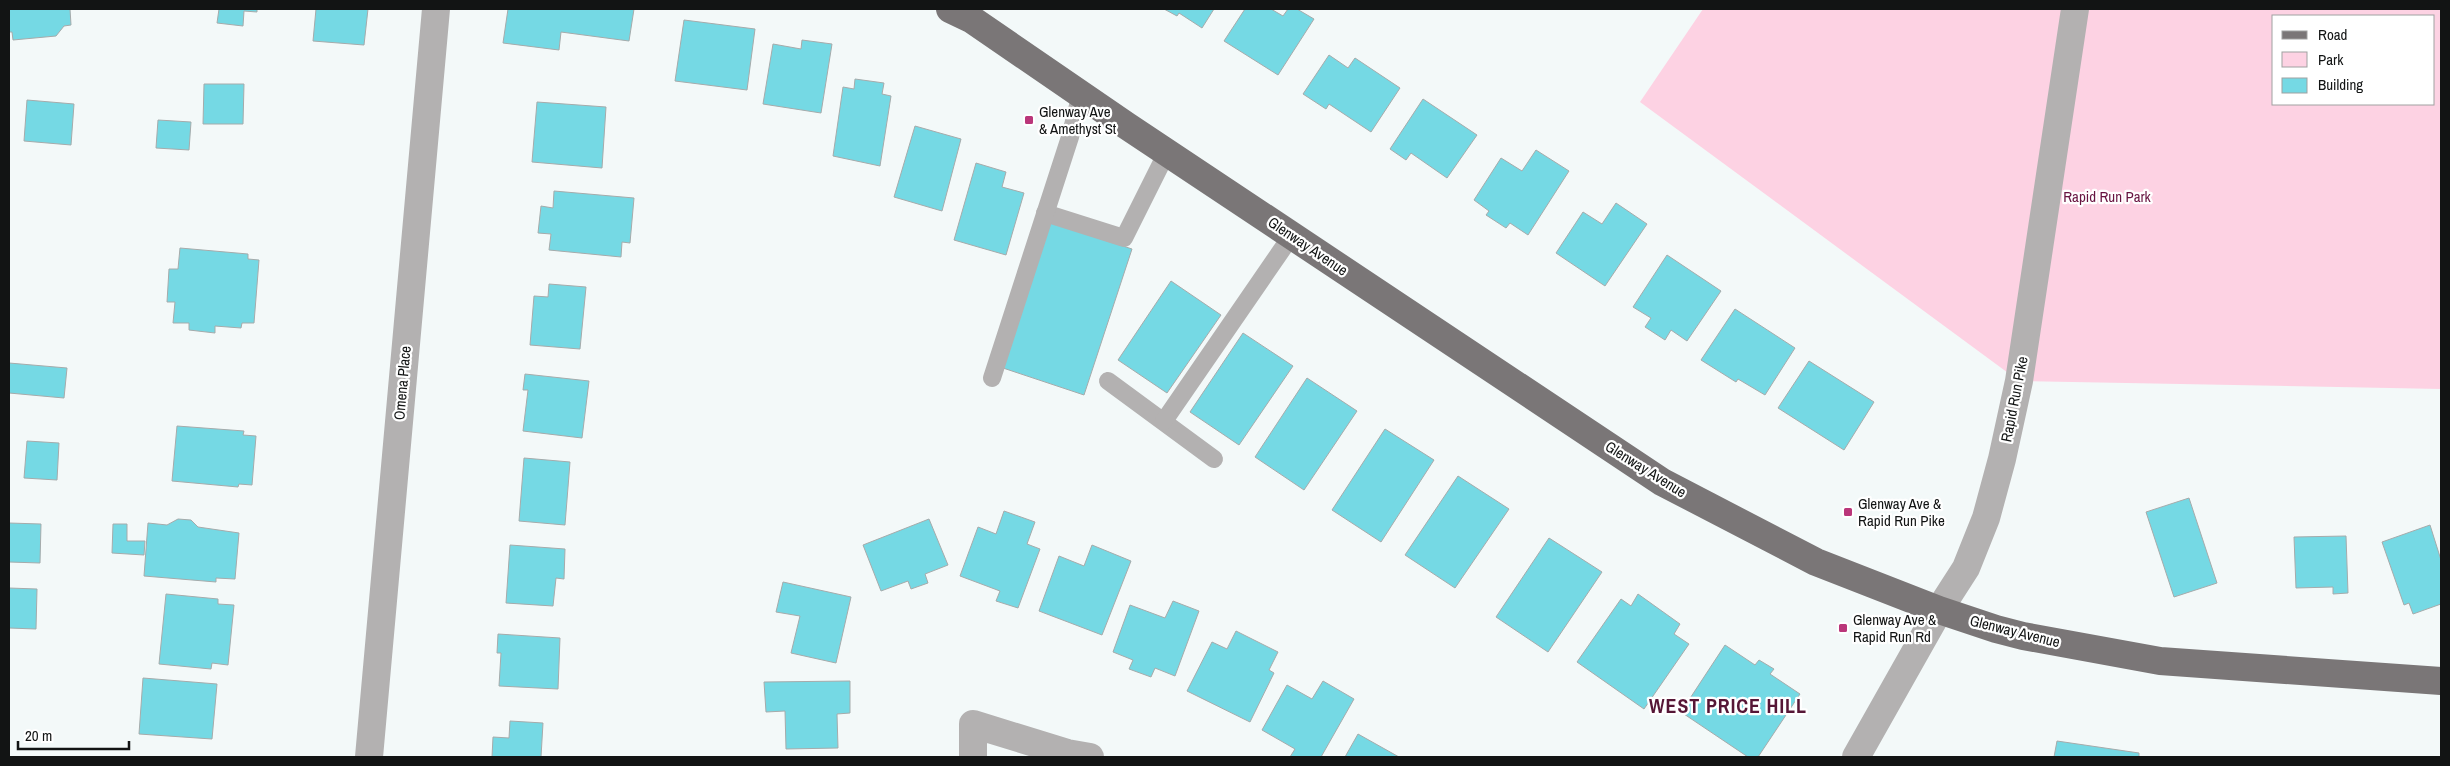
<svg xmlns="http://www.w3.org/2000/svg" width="2450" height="766" viewBox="0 0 2450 766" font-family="'Archivo Narrow',sans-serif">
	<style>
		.green { fill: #fdd2e3; fill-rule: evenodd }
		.building { fill: #75d9e4; stroke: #a6abab }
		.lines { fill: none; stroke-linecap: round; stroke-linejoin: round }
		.service { stroke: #b3b1b1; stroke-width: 18 }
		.minor { stroke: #b3b1b1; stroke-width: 28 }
		.tertiary { stroke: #b3b1b1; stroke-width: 28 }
		.primary { stroke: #7a7677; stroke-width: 28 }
		.poi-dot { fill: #ba367a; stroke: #fff; stroke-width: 2 }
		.labels { text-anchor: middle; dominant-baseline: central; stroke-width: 4.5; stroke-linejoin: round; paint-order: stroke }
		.poi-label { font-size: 15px; fill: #121414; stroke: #fff; text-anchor: start }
		.park-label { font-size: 15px; fill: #681341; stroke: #fff }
		.street-label { font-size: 15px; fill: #121414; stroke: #fff }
		.district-label { font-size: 20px; font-weight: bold; letter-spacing: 1px; fill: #561636; stroke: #fff }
	</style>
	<rect width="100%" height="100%" fill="#f3f9f9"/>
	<path class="green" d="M 1703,9 L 2441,9 L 2441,389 L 2019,381 L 1640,102 ZM 2274,16 L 2434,16 L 2434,104 L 2274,104 Z"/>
	<g class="building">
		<path d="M 9,9 L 70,9 L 71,25 L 64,26 L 56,36 L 13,40 L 12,32 L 9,32 Z"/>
		<path d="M 219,9 L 257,9 L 257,12 L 244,11 L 243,26 L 217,23 Z"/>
		<path d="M 316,9 L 368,9 L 364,45 L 313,41 Z"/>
		<path d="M 508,9 L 634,9 L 629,41 L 561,32 L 559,50 L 503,43 Z"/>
		<path d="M 1164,9 L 1214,9 L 1202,28 L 1179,13 L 1177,16 Z"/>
		<path d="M 1245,9 L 1271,9 L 1283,16 L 1288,9 L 1297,9 L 1314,19 L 1278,75 L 1224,41 Z"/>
		<path d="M 684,20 L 755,29 L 747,90 L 675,81 Z"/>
		<path d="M 802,40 L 832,44 L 821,113 L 763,104 L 773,44 L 801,49 Z"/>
		<path d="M 1329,55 L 1348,68 L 1355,58 L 1400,88 L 1371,132 L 1329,104 L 1326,109 L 1303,94 Z"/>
		<path d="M 855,79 L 884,83 L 882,94 L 891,96 L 880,166 L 833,156 L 843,87 L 854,89 Z"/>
		<path d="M 204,84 L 244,84 L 243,124 L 203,124 Z"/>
		<path d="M 1423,99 L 1477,135 L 1447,178 L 1411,153 L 1406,160 L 1390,149 Z"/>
		<path d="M 27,100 L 74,104 L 71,145 L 24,141 Z"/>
		<path d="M 537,102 L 606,107 L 602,168 L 532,162 Z"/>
		<path d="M 158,120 L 191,122 L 189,150 L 156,148 Z"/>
		<path d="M 915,126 L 961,139 L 942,211 L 894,197 Z"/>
		<path d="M 1536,150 L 1569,171 L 1528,235 L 1510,223 L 1506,228 L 1486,215 L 1489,211 L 1474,200 L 1501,158 L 1522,171 Z"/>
		<path d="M 976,163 L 1006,172 L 1002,187 L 1024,193 L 1006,255 L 954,240 Z"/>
		<path d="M 554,191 L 634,198 L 630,243 L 622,242 L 621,257 L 549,250 L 551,234 L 538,233 L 541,206 L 553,208 Z"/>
		<path d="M 1616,203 L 1647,224 L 1605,286 L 1556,253 L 1583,212 L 1602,224 Z"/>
		<path d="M 1050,222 L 1132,249 L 1084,395 L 1003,368 Z"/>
		<path d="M 180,248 L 248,254 L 248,259 L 259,260 L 254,323 L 242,323 L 241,328 L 215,326 L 215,333 L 189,330 L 189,323 L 173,323 L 175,302 L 167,302 L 169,269 L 178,269 Z"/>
		<path d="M 1667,255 L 1721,291 L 1687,341 L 1671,330 L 1665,340 L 1645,327 L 1651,318 L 1633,307 Z"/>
		<path d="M 1171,281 L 1221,315 L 1167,393 L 1118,360 Z"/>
		<path d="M 549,284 L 586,287 L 580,349 L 530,345 L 534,296 L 548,297 Z"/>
		<path d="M 1735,309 L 1795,348 L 1765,395 L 1738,379 L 1736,382 L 1701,360 Z"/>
		<path d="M 1243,333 L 1293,366 L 1239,445 L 1190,412 Z"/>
		<path d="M 1809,361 L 1874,402 L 1844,450 L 1778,408 Z"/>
		<path d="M 9,363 L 67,368 L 64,398 L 9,393 Z"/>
		<path d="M 525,374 L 589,381 L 582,438 L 523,431 L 528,390 L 523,390 Z"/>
		<path d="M 1307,378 L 1357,411 L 1304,490 L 1255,457 Z"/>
		<path d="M 177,426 L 244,431 L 243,435 L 256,436 L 252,485 L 239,484 L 238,487 L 172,481 Z"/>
		<path d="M 1385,429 L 1434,460 L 1381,542 L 1332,510 Z"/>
		<path d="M 27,441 L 59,443 L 57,480 L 24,478 Z"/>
		<path d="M 524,458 L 570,462 L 565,525 L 519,521 Z"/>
		<path d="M 1458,476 L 1509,509 L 1455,588 L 1405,555 Z"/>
		<path d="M 2189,498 L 2217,583 L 2174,597 L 2146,512 Z"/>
		<path d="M 1004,511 L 1035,522 L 1027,544 L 1040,549 L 1018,608 L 996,601 L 1000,591 L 960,576 L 978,527 L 996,534 Z"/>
		<path d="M 178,519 L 191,520 L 198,527 L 239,533 L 235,579 L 216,578 L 216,582 L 144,576 L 148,523 L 167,525 Z"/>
		<path d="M 929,519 L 948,565 L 925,574 L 928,583 L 911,589 L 908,581 L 881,591 L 863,545 Z"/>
		<path d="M 9,523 L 41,524 L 40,563 L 9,562 Z"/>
		<path d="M 113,524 L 127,524 L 127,541 L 145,541 L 144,555 L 112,553 Z"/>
		<path d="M 2430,525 L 2441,560 L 2441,604 L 2413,614 L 2409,603 L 2404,605 L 2382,542 Z"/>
		<path d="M 2346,536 L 2348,593 L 2333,594 L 2333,587 L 2296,588 L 2294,537 Z"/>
		<path d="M 1549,538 L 1602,572 L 1548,652 L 1496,617 Z"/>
		<path d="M 510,545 L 565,549 L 564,579 L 556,578 L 553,606 L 506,603 Z"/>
		<path d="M 1092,545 L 1131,561 L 1102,635 L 1039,611 L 1059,556 L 1084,566 Z"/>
		<path d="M 783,582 L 851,597 L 836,663 L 791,653 L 800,616 L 776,612 Z"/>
		<path d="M 9,588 L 37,589 L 36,629 L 9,628 Z"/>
		<path d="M 166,594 L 218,599 L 218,604 L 234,605 L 228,665 L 212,663 L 211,669 L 159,664 Z"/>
		<path d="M 1638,594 L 1680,624 L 1674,634 L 1689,644 L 1644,709 L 1577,662 L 1621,599 L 1631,606 Z"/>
		<path d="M 1173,601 L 1199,611 L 1175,676 L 1155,668 L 1151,677 L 1129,669 L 1133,660 L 1113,652 L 1130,605 L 1165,618 Z"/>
		<path d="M 1236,631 L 1278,652 L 1269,670 L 1274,673 L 1250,722 L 1187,691 L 1212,642 L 1227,649 Z"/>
		<path d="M 498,634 L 560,638 L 558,689 L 499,686 L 501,653 L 497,653 Z"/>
		<path d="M 1725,645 L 1755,665 L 1759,660 L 1774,669 L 1770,674 L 1800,694 L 1758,757 L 1748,757 L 1681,712 Z"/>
		<path d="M 143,678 L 217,684 L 212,739 L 139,734 Z"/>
		<path d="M 850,681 L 850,713 L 837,714 L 838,748 L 786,749 L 785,711 L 766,712 L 764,682 Z"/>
		<path d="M 1323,681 L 1354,699 L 1321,757 L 1290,757 L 1295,749 L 1262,730 L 1287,685 L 1312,699 Z"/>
		<path d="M 510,721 L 543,723 L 541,757 L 492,757 L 493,737 L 509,738 Z"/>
		<path d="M 1358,734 L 1399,757 L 1345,757 Z"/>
		<path d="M 2057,741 L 2139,753 L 2139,757 L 2054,757 Z"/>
	</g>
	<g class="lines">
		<g class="service">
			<path d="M 1045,213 L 1124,238 L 1167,152"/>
			<path d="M 992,378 L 1070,137 L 1081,94"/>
			<path d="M 1108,381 L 1214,459"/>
			<path d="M 1164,421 L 1292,235"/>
		</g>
		<g class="minor">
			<path d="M 369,757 L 436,9"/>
			<path d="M 973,757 L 973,724 L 1067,753 L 1090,757"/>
		</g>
		<path class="tertiary" d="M 1856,757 L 1939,610 L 1966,568 L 1986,518 L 2002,459 L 2019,381 L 2075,9"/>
		<path class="primary" d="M 950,9 L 971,19 L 1127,126 L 1662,482 L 1816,562 L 1939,610 L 1996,629 L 2023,636 L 2160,661 L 2441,681"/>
	</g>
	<g class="poi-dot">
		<rect x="1024" y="115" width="10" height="10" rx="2.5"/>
		<rect x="1843" y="507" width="10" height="10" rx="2.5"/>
		<rect x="1838" y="623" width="10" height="10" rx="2.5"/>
	</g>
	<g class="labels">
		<g class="poi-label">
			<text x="1039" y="111">Glenway Ave<tspan x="1039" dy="17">&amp; Amethyst St</tspan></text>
			<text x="1858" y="503">Glenway Ave &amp;<tspan x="1858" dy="17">Rapid Run Pike</tspan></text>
			<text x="1853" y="619">Glenway Ave &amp;<tspan x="1853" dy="17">Rapid Run Rd</tspan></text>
		</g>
		<g class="park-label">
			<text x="2107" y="196">Rapid Run Park</text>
		</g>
		<g class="street-label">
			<text transform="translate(1308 246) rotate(34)">Glenway Avenue</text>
			<text transform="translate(402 383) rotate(-85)">Omena Place</text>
			<text transform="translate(2014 399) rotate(-79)">Rapid Run Pike</text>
			<text transform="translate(1646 469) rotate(32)">Glenway Avenue</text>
			<text transform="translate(2015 631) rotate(14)">Glenway Avenue</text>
		</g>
		<g class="district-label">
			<text x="1728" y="705">WEST PRICE HILL</text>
		</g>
	</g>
	<rect width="2450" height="766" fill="none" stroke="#121414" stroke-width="20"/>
	<rect x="2272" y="15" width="162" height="90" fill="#ffffff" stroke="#a0a1a1"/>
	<rect x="2282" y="31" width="25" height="8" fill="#7a7677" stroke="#a0a1a1"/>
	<text x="2318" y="40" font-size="15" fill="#121414">Road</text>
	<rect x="2282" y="52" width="25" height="15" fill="#fdd2e3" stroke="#a0a1a1"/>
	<text x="2318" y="65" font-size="15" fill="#121414">Park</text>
	<rect x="2282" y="78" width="25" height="15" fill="#75d9e4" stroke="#a0a1a1"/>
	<text x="2318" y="90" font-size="15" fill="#121414">Building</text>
	<path d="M18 741v8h111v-8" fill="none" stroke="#121414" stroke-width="2.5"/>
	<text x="25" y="741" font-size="15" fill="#121414" stroke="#ffffff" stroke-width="4" paint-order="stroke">20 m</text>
</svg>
